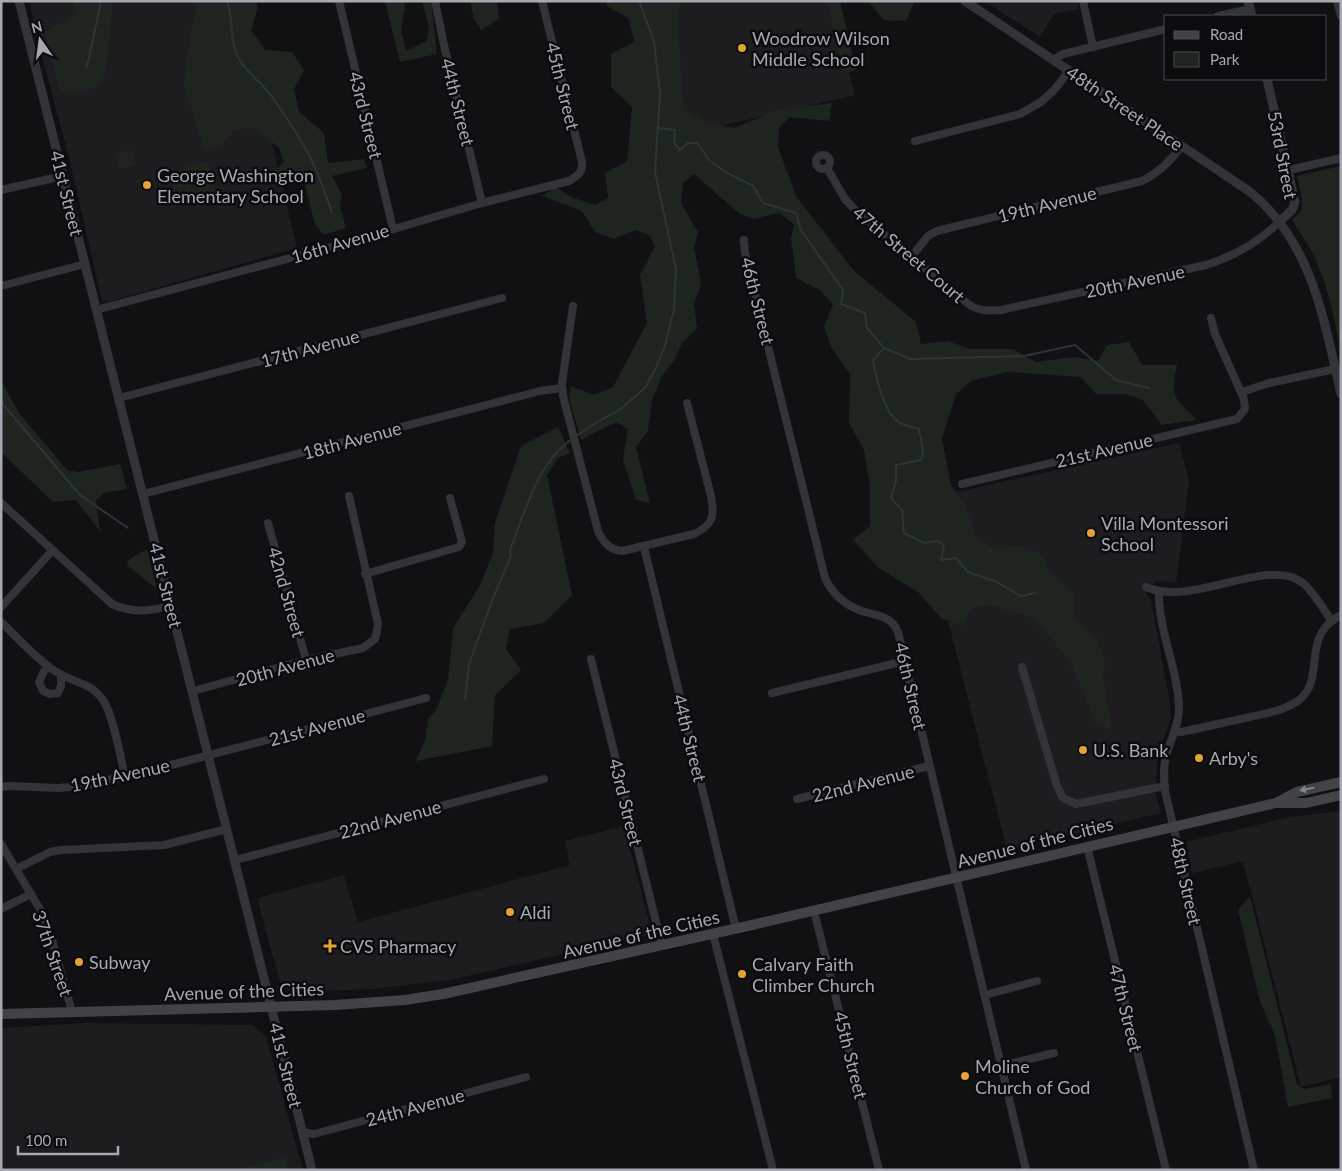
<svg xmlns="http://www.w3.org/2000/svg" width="1342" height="1171" viewBox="0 0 1342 1171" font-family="Lato,sans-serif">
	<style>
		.built { fill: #1d1d20 }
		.green { fill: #1e251e }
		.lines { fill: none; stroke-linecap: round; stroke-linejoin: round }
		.stream { stroke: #2c343a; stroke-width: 2 }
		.minor { stroke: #333437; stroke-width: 8 }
		.tertiary { stroke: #333437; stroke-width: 9 }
		.secondary { stroke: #414347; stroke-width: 10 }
		.oneway { fill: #81858d }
		.poi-dot { fill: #e5a237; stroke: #0c0c0e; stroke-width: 2 }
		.labels { text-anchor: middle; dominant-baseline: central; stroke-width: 5; stroke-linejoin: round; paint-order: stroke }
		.poi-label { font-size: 18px; fill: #a4a9b2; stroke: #0c0c0e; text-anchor: start }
		.street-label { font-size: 18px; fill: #a4a9b2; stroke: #0c0c0e }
	</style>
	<rect width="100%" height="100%" fill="#111113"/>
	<g class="built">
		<path d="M 30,1 L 238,1 L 297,248 L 107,302 L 102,301 L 70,161 L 35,31 Z"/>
		<path d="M 629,1 L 830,1 L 855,95 L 664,139 Z"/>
		<path d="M 984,1 L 1077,1 L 1079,9 L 1054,14 L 1040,37 Z"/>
		<path d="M 1179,443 L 1189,481 L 1176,583 L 1156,581 L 1146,593 L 1151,600 L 1169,698 L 1171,718 L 1158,754 L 1156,777 L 1156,795 L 1161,813 L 1007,850 L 942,597 L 975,589 L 956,492 Z"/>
		<path d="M 1341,811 L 1341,1077 L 1301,1087 L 1243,861 L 1192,873 L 1186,842 L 1290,817 Z"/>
		<path d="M 624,826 L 651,929 L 647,935 L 450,980 L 373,989 L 293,992 L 283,987 L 279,979 L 257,898 L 344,875 L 358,922 L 570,865 L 565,841 Z"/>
		<path d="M 85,1023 L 253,1025 L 266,1037 L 303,1170 L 1,1170 L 1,1028 Z"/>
	</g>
	<g class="green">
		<path d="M 73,1 L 113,1 L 106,71 L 97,87 L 83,92 L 60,91 L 45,32 L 76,14 Z"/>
		<path d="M 194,1 L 257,1 L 257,11 L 251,30 L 265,50 L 292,52 L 304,70 L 294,89 L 299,112 L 324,133 L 328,163 L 364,159 L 367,168 L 332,176 L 342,195 L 340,206 L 346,228 L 323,235 L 315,224 L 304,182 L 289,176 L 275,186 L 270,175 L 284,162 L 279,148 L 254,128 L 234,130 L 221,145 L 205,151 L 184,86 L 187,56 L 196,8 Z"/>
		<path d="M 385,1 L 404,1 L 405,7 L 401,30 L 406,51 L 427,41 L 429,27 L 422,1 L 431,1 L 437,54 L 400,62 Z"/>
		<path d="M 470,1 L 497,1 L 499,19 L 481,30 L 474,19 Z"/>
		<path d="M 606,1 L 681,1 L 677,17 L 684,110 L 711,123 L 734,128 L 778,110 L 832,103 L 829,121 L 789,117 L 779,128 L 778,147 L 796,196 L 854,271 L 916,322 L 921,344 L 948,341 L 969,349 L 1013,349 L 1036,362 L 1074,357 L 1098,361 L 1107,345 L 1129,342 L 1142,365 L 1177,365 C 1170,398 1174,398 1197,420 L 1161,425 L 1161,424 L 1143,400 L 1126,394 L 1096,394 L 1081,377 L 1008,372 L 971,381 L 956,394 L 942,438 L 951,485 L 965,505 L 977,539 L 996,549 L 1018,545 L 1042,555 L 1049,570 L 1075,596 L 1073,617 L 1097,640 L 1105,661 L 1103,675 L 1112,729 L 1097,726 L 1070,661 L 1035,619 L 991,605 L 972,608 L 963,625 L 942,619 L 918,592 L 879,568 L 853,540 L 870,526 L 870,486 L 864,450 L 849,423 L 850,374 L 831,347 L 824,326 L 833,305 L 820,290 L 796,278 L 791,238 L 794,224 L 779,213 L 754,219 L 740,214 L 694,174 L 683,183 L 681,203 L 698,232 L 694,247 L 701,284 L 694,304 L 697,328 L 682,343 L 674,360 L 662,376 L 652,400 L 648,431 L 636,447 L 650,503 L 636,500 L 623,460 L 628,429 L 616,422 L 581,440 L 569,398 L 571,386 L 593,395 L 613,387 L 647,323 L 640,275 L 655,246 L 649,235 L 635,230 L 614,239 L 595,232 L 582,211 L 542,196 L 556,187 L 571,197 L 595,205 L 608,198 L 605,173 L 627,161 L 632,107 L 611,87 L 611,54 L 634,42 L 629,19 L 607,6 Z"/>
		<path d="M 827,1 L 840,1 L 856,70 L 844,73 Z"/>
		<path d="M 868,1 L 915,1 L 906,21 L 884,20 Z"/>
		<path d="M 123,151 L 132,151 L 136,166 L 125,168 L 118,166 C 117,159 118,156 123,151 Z"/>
		<path d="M 208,161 L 215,194 L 210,200 L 173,207 C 170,175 177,167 208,161 Z"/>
		<path d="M 1341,166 L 1341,349 C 1333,316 1327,280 1311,250 C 1305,240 1298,230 1292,220 L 1302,210 L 1302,199 L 1297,176 Z"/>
		<path d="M 1,381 L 19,413 L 67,470 L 78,472 L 120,464 L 127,489 L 104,493 L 96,500 L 100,531 L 76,500 L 53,502 L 1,452 Z"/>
		<path d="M 558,427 L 570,453 L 558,458 L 547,475 L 572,595 L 544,623 L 510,629 L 506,649 L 521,670 L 495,695 L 492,746 L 416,761 L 425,740 L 428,719 L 436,710 L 448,680 L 453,628 L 479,587 L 493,553 L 495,523 L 521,446 Z"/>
		<path d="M 147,549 L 157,589 L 128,566 L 127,561 Z"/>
		<path d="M 1250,896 L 1297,1084 L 1304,1089 L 1331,1084 L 1332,1098 L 1288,1107 L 1275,1035 L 1260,1002 L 1238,910 Z"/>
		<path d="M 285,1157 L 289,1170 L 233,1170 Z"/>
	</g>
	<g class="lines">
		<g class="stream">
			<path d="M 227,1 C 234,19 229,40 238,57 C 245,72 260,81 270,94 C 284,114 300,137 311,159 C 319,175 325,194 332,212"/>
			<path d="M 87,67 L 101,1"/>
			<path d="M 658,128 L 675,130 L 674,143 L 680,150 L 688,143 L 697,143 L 710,161 L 727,173 L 753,186 L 763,203 L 796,213 L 801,230 L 843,290 L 841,304 L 865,313 L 867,328 L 884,348 L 910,359 L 1024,356 L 1075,345 L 1116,380 L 1149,388"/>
			<path d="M 884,348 L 873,360 C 875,375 884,410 896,420 C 901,425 912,427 919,429 L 923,451 L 921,460 L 896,465 L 896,481 L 891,498 L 902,510 L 904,533 L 924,543 L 938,541 L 944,546 L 941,560 L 956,558 L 968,572 L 997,582 L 1021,596 L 1035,593"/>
			<path d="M 1,402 L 80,495 L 128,528"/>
			<path d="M 576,436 L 602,419 L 618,411 L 645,388 L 655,370 L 665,346 L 674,309 L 676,269 L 655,172 L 660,93 L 654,41 L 639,1"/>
			<path d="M 465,700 L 469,664 L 492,601 L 511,556 L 510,550 C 525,512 537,463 572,439"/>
		</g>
		<g class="minor">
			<path d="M 339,1 L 393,229"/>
			<path d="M 435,1 L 444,45 L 482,203"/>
			<path d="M 1083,1 L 1093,47"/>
			<path d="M 1337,1 L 1341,16"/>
			<path d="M 1218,16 L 1250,9"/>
			<path d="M 1053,60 L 1063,54 L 1166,29"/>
			<path d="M 915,141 L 1020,114 L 1041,102 L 1055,89 L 1069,71"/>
			<circle cx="823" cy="162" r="7"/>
			<path d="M 827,168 L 845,199 L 856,211 L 967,303 C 977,311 988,311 1001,310 L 1206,265 C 1234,256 1258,243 1279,222"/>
			<path d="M 1289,170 L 1341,158"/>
			<path d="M 1,190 L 63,176"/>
			<path d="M 744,240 L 745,253 L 825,578 C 832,593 844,604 859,610 C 874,616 891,614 898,632 L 1026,1170"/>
			<path d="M 912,256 L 928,236 L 937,231 L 1142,181 C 1158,173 1171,161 1181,146"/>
			<path d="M 1,286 L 85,264"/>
			<path d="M 573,306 L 562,383 L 563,396 L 598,531 C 603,543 610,550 622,551 L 694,534 C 713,525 715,516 711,496 L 687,403"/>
			<path d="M 96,310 L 339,245 L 482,203 L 569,181 C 577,176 583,173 582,162 L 542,1"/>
			<path d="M 1242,392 L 1269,383 L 1335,369"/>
			<path d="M 119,398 L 502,298"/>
			<path d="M 962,484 L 1237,419 L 1245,409 L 1244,399 L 1215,334 L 1211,318"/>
			<path d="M 143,494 L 540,391 L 562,388"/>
			<path d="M 1,503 L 112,604 C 132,613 150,612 171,605"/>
			<path d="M 268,523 L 306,660"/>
			<path d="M 644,547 L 736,929"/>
			<path d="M 365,574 L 459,547 L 462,542 L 450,498"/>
			<path d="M 1146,587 C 1194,608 1270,554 1304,584 C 1315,594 1323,609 1332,621"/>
			<path d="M 1159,591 C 1158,631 1178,668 1179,708 C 1179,726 1170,740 1166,756 C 1163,768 1164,779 1165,791 L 1254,1170"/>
			<path d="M 1,607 L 52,551"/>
			<path d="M 1,622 C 19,639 35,658 55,671 C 72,683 90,681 103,700 C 113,714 121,759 125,777"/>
			<path d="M 591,659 L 662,946"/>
			<path d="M 49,667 L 44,671 L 39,682 L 43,691 L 50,694 L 58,693 L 61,686 L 61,675"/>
			<path d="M 1022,667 L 1057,786 L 1063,798 L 1076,804 L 1165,786"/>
			<path d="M 193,691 L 306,660 L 363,648 L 375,639 L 377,631 L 378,624 L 349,496"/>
			<path d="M 772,693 L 905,661"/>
			<path d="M 1175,731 L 1181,732 C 1201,728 1221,723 1241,719 C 1260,714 1283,712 1299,700 C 1327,678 1299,637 1341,615"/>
			<path d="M 1,787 L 9,786 L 58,788 L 83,786 L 183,762 L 426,698"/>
			<path d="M 797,799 L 929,766"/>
			<path d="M 1,844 L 41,911 L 51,936 L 72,1012"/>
			<path d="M 1087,846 L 1166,1170"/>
			<path d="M 235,860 L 544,779"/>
			<path d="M 16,869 L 50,852 L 61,850 L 164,845 L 227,829"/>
			<path d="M 1,909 L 31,894"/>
			<path d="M 814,911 L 879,1170"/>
			<path d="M 713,934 L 773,1170"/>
			<path d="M 985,995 L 1037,981"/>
			<path d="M 1001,1066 L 1054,1053"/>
			<path d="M 303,1132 L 314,1134 L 526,1077"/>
		</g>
		<g class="tertiary">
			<path d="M 19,1 L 312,1170"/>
			<path d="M 965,1 L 1249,191 C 1312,241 1324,320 1341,394"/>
			<path d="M 1248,1 L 1252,16"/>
			<path d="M 1267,79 L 1295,202 L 1292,210 L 1279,222"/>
		</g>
		<g class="secondary">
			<path d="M 1278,802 L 1297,792 L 1341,782"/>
			<path d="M 1,1014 L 335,1005 L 405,1000 L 443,994 L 752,925 L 1276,803 L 1306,803 L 1341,795"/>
		</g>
	</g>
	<defs><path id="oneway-solid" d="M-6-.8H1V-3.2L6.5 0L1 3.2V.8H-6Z" transform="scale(1.25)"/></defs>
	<use class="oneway" href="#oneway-solid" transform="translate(1307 789) rotate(168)"/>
	<g class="poi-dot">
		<circle cx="742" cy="48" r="5"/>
		<circle cx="147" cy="185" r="5"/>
		<circle cx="1091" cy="533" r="5"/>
		<circle cx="1083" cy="750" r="5"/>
		<circle cx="1199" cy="758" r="5"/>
		<circle cx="510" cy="912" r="5"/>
		<path d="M327.5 938.5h5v5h5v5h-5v5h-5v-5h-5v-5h5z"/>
		<circle cx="79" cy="962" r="5"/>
		<circle cx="742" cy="974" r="5"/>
		<circle cx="965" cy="1076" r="5"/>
	</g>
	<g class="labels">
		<g class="poi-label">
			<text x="752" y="38">Woodrow Wilson<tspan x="752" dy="21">Middle School</tspan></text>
			<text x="157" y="175">George Washington<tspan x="157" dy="21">Elementary School</tspan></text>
			<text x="1101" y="523">Villa Montessori<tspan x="1101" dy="21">School</tspan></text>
			<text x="1093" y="750">U.S. Bank</text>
			<text x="1209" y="758">Arby's</text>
			<text x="520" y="912">Aldi</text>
			<text x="340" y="946">CVS Pharmacy</text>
			<text x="89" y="962">Subway</text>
			<text x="752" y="964">Calvary Faith<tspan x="752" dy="21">Climber Church</tspan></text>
			<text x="975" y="1066">Moline<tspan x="975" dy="21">Church of God</tspan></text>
		</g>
		<g class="street-label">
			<text transform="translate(563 86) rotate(76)">45th Street</text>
			<text transform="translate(458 102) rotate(76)">44th Street</text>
			<text transform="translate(1125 108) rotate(34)">48th Street Place</text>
			<text transform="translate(366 115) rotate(76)">43rd Street</text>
			<text transform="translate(1283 155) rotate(79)">53rd Street</text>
			<text transform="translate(67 193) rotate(76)">41st Street</text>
			<text transform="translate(1047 204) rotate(-14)">19th Avenue</text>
			<text transform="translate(340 243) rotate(-16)">16th Avenue</text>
			<text transform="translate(909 254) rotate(40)">47th Street Court</text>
			<text transform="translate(1135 281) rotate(-12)">20th Avenue</text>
			<text transform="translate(758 301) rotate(76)">46th Street</text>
			<text transform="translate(310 348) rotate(-15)">17th Avenue</text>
			<text transform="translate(352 440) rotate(-15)">18th Avenue</text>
			<text transform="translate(1104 450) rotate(-13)">21st Avenue</text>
			<text transform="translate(166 585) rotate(76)">41st Street</text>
			<text transform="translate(287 592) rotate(74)">42nd Street</text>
			<text transform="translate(285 667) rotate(-15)">20th Avenue</text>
			<text transform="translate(911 686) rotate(77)">46th Street</text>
			<text transform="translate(317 727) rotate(-15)">21st Avenue</text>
			<text transform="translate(690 738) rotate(76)">44th Street</text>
			<text transform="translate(120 775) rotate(-12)">19th Avenue</text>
			<text transform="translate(863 783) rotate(-14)">22nd Avenue</text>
			<text transform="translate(626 802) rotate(76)">43rd Street</text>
			<text transform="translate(390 819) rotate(-15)">22nd Avenue</text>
			<text transform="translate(1035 842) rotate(-14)">Avenue of the Cities</text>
			<text transform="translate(1186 881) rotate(77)">48th Street</text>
			<text transform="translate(641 934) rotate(-13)">Avenue of the Cities</text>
			<text transform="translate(53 953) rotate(71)">37th Street</text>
			<text transform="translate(244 991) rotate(-2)">Avenue of the Cities</text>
			<text transform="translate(1126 1008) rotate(76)">47th Street</text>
			<text transform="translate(851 1055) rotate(76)">45th Street</text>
			<text transform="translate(286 1065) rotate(76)">41st Street</text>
			<text transform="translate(415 1107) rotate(-15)">24th Avenue</text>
		</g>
	</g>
	<rect width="1342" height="1171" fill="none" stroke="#a4a9b2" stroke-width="5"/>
	<rect x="1164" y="15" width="162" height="65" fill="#0c0c0e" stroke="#494b50"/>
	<rect x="1174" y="31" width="25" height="8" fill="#414347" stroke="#494b50"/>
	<text x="1210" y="40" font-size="15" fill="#a4a9b2">Road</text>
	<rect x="1174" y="52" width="25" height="15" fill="#1e251e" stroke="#494b50"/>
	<text x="1210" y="65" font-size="15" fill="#a4a9b2">Park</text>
	<g transform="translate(40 40) rotate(346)" stroke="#0c0c0e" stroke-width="4" paint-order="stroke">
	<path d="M0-4L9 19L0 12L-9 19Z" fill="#a4a9b2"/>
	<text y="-8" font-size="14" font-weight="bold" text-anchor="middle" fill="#a4a9b2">N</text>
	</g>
	<path d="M18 1146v8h100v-8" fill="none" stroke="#a4a9b2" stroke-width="2.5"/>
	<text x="25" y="1146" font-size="15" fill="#a4a9b2" stroke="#0c0c0e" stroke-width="4" paint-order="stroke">100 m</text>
</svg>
